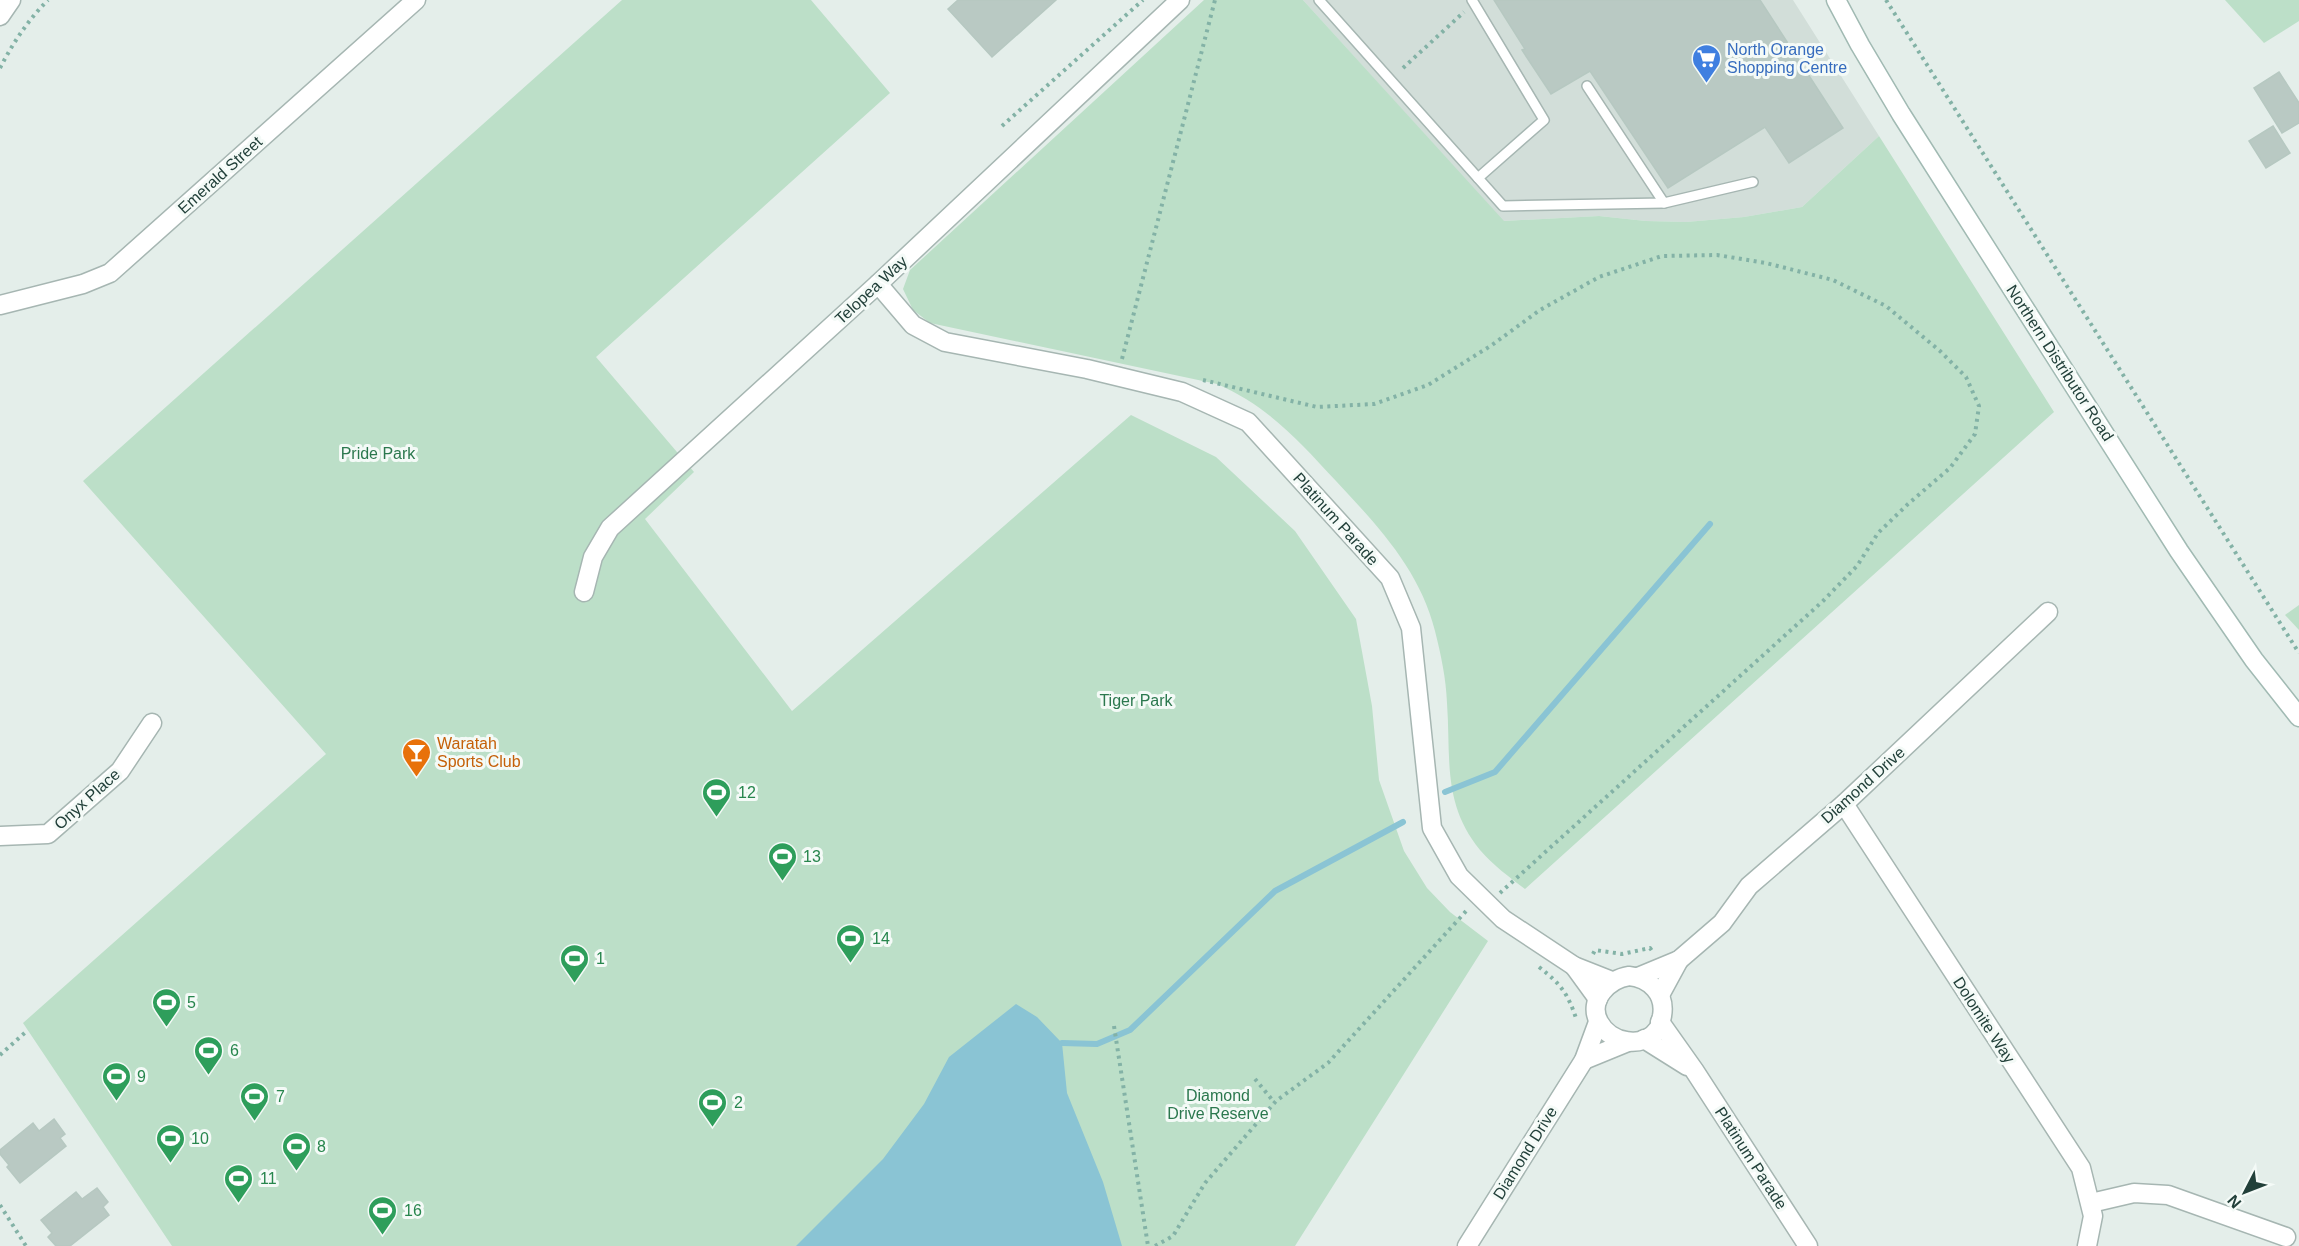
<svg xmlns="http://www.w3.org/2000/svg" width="2299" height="1246" viewBox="0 0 2299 1246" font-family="Arial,sans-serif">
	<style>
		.built { fill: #d2ded9 }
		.green { fill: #bcdfc8 }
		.water { fill: #8ac4d4 }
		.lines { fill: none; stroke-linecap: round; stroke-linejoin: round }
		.stream { stroke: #8ac4d4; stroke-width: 6 }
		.building { fill: #b9c9c3; stroke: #b6c8c1; stroke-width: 1.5 }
		.service-casing { stroke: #a6b6b2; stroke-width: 12 }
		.minor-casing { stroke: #a6b6b2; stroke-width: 21 }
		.tertiary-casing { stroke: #a6b6b2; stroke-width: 21 }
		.secondary-casing { stroke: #a1bab3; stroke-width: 21 }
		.path { stroke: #83b2a6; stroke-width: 4; stroke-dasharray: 3 4.5; stroke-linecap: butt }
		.service { stroke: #fff; stroke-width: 9 }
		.minor { stroke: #fff; stroke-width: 18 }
		.tertiary { stroke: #fff; stroke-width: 18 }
		.secondary { stroke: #fff; stroke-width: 18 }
		.labels { text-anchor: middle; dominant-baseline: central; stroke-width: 6; stroke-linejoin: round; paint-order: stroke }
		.shop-label { font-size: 16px; fill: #366cbe; stroke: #f4faf7; text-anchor: start }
		.street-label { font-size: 16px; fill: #22403a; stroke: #f4faf7 }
		.park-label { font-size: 16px; fill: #2b784e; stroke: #f4faf7 }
		.food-label { font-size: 16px; fill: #c56008; stroke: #f4faf7; text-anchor: start }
		.leisure-label { font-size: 16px; fill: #27864d; stroke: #f4faf7; text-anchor: start }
	</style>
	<rect width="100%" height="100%" fill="#e4eeea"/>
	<path class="built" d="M 1303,0 L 1793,0 L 1879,136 L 1802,207 L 1744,217 L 1686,222 L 1646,221 L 1599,216 L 1503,221 Z"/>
	<g class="green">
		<path d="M 622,0 L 811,0 L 890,93 L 596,357 L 694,472 L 645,519 L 792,711 L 1131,415 L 1216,457 L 1295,531 L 1356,619 L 1372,706 L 1379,780 L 1404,851 L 1427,888 L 1450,912 L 1488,941 L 1295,1246 L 172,1246 L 23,1023 L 326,754 L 83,481 Z"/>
		<path d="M 1204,0 L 1303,0 L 1504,221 L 1599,216 L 1646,221 L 1686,222 L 1744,217 L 1802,207 L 1879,136 L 2054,412 L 1525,889 C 1509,877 1493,865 1480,850 C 1442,803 1451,758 1447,703 C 1446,678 1441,655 1435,631 C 1420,570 1377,525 1336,481 C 1299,441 1268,406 1217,384 L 930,323 L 913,310 L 903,289 L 910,270 Z"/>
		<path d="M 2225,0 L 2299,0 L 2299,21 L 2264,43 Z"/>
		<path d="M 2299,605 L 2299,630 L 2285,615 Z"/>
	</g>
	<path class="water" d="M 1016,1004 L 1037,1017 L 1062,1043 L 1067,1093 L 1103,1182 L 1122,1246 L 796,1246 L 883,1159 L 924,1104 L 949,1057 Z"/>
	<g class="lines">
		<g class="stream">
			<path d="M 1445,792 L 1495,772 L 1710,524"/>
			<path d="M 1062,1043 L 1097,1044 L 1130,1030 L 1275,891 L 1403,822"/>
		</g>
	</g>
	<g class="building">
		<path d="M 958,0 L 1056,0 L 992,57 L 948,9 Z"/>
		<path d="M 1494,0 L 1760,0 L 1843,128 L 1789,163 L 1765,127 L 1668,188 L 1590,71 L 1551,94 L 1522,50 L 1525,49 Z"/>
		<path d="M 2279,72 L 2299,103 L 2299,123 L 2282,133 L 2254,88 Z"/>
		<path d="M 2273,126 L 2290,153 L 2266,168 L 2249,141 Z"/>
		<path d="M 54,1119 L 65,1134 L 60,1138 L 66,1146 L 20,1183 L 7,1167 L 9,1165 L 0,1154 L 0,1150 L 33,1123 L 39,1131 Z"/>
		<path d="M 97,1188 L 108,1202 L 103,1207 L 109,1215 L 70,1246 L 56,1246 L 48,1237 L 52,1233 L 41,1220 L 76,1192 L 82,1199 Z"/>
	</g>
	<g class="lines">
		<defs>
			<g id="service">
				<path d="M 1319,0 L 1503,206 L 1664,203 L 1753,182"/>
				<path d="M 1472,0 L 1544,120 L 1478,178"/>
				<path d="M 1587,86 L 1664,203"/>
			</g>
			<g id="minor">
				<path d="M 878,284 L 913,325 L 945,342 L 1087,369 L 1182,392 L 1248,422 L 1390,578 L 1411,628 L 1432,828 L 1459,876 L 1503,919 L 1574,966 L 1612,981"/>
				<path d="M 0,305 L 83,284 L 110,273 L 416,0"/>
				<path d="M 584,592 L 593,557 L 610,528 L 878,284 L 1180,0"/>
				<path d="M 1844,804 L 2081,1168 L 2093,1216 L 2087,1246"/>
				<path d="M 0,836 L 48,834 L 120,771 L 152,723"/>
				<path d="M 1574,966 L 1598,999"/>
				<path d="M 1638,977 L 1679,960 L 1722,923 L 1749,886 L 1844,804 L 2048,612"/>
				<path d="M 1660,995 L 1679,960"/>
				<path d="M 2091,1203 L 2134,1193 L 2168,1195 L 2286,1237"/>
			</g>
			<g id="tertiary">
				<path d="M 0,16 L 11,0"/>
				<path d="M 1629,976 C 1650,978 1666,994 1662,1016 C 1661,1020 1660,1027 1658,1029 C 1643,1050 1610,1043 1599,1022 C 1587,1000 1609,979 1629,976 Z"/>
				<path d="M 1660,1022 L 1694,1070 L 1808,1246"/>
				<path d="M 1644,1039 L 1687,1066"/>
				<path d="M 1584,1060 L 1628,1042"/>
				<path d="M 1467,1246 L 1584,1060 L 1598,1022"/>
			</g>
			<path id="secondary" d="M 1836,0 L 1860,45 L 1901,114 L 2179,551 L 2254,660 L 2299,717"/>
		</defs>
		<use href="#service" class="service-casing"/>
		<use href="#minor" class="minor-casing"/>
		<use href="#tertiary" class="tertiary-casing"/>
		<use href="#secondary" class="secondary-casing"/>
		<g class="path">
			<path d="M 1886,0 L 2299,653"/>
			<path d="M 0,68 C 13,43 28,20 48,0"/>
			<path d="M 1403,68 L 1464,12"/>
			<path d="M 1002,126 L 1143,0"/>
			<path d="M 1122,359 L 1215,0"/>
			<path d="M 1203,380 L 1317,407 L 1374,404 L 1428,385 L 1492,345 L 1540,310 L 1599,277 L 1662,256 L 1717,255 L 1766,263 L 1833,280 L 1886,306 L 1940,351 L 1966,377 L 1979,406 L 1975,434 L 1950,468 L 1908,504 L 1878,533 L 1857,566 L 1823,601 L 1500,893"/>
			<path d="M 1593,954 L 1595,950 L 1622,954 L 1650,948 L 1653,952"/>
			<path d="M 1539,967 C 1562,985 1568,994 1577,1021"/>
			<path d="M 1114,1026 L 1148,1246"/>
			<path d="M 0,1055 L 28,1030"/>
			<path d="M 1255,1079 L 1274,1102"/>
			<path d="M 0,1205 L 26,1246"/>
			<path d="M 1155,1246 L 1173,1236 L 1205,1183 L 1276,1101 L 1328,1063 L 1468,909"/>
		</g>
		<use href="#service" class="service"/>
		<use href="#minor" class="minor"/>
		<use href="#tertiary" class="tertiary"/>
		<use href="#secondary" class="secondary"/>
	</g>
	<defs>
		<symbol id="supermarket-pin" viewBox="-11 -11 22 30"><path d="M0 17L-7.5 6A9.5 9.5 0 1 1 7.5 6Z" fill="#3f7fe0" stroke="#f4faf7"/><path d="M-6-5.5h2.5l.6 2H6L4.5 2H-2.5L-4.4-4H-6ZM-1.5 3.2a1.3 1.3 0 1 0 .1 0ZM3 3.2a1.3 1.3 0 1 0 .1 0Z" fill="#fff"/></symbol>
		<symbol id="bar-pin" viewBox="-11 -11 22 30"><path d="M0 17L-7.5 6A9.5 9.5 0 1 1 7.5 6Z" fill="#e8710a" stroke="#f4faf7"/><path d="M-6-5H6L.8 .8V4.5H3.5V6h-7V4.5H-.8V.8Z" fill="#fff"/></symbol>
		<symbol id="stadium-pin" viewBox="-11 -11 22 30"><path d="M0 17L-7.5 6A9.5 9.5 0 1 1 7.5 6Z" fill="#2e9e5b" stroke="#f4faf7"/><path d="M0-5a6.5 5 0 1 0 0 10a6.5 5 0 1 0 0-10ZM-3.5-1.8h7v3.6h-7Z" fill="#fff"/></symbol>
	</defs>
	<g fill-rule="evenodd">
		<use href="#supermarket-pin" x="1690" y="42" width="33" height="45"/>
		<use href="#bar-pin" x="400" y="736" width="33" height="45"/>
		<use href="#stadium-pin" x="700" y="776" width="33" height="45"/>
		<use href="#stadium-pin" x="766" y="840" width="33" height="45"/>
		<use href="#stadium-pin" x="834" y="922" width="33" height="45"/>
		<use href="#stadium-pin" x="558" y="942" width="33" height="45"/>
		<use href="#stadium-pin" x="150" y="986" width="33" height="45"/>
		<use href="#stadium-pin" x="192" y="1034" width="33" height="45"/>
		<use href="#stadium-pin" x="100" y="1060" width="33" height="45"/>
		<use href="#stadium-pin" x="238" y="1080" width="33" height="45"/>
		<use href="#stadium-pin" x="696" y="1086" width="33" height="45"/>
		<use href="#stadium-pin" x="154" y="1122" width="33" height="45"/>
		<use href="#stadium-pin" x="280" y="1130" width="33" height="45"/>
		<use href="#stadium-pin" x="222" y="1162" width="33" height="45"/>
		<use href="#stadium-pin" x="366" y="1194" width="33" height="45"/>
	</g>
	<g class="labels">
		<g class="shop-label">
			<text x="1727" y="49">North Orange<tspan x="1727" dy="18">Shopping Centre</tspan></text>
		</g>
		<g class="street-label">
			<text transform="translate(220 175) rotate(-42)">Emerald Street</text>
			<text transform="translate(871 290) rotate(-43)">Telopea Way</text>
			<text transform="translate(2060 363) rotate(57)">Northern Distributor Road</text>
			<text transform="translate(1336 519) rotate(48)">Platinum Parade</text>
			<text transform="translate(1863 785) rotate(-42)">Diamond Drive</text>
			<text transform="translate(87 799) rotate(-42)">Onyx Place</text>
			<text transform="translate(1984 1020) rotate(57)">Dolomite Way</text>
			<text transform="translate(1525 1153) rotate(-58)">Diamond Drive</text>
			<text transform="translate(1751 1158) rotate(57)">Platinum Parade</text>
		</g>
		<g class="park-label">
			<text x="378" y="453">Pride Park</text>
			<text x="1136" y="700">Tiger Park</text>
			<text x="1218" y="1095">Diamond<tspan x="1218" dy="18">Drive Reserve</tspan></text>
		</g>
		<g class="food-label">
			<text x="437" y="743">Waratah<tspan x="437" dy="18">Sports Club</tspan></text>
		</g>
		<g class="leisure-label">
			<text x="738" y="792">12</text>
			<text x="803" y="856">13</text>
			<text x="872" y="938">14</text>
			<text x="596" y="958">1</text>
			<text x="187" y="1002">5</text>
			<text x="230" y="1050">6</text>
			<text x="137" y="1076">9</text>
			<text x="276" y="1096">7</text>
			<text x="734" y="1102">2</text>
			<text x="191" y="1138">10</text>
			<text x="317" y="1146">8</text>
			<text x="260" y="1178">11</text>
			<text x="404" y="1210">16</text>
		</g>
	</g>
	<g transform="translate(2245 1192) rotate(228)" stroke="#f4faf7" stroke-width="4.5" paint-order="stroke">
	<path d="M0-4.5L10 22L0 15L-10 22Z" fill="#22403a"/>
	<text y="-9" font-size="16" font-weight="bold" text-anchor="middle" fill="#22403a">N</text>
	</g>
</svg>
